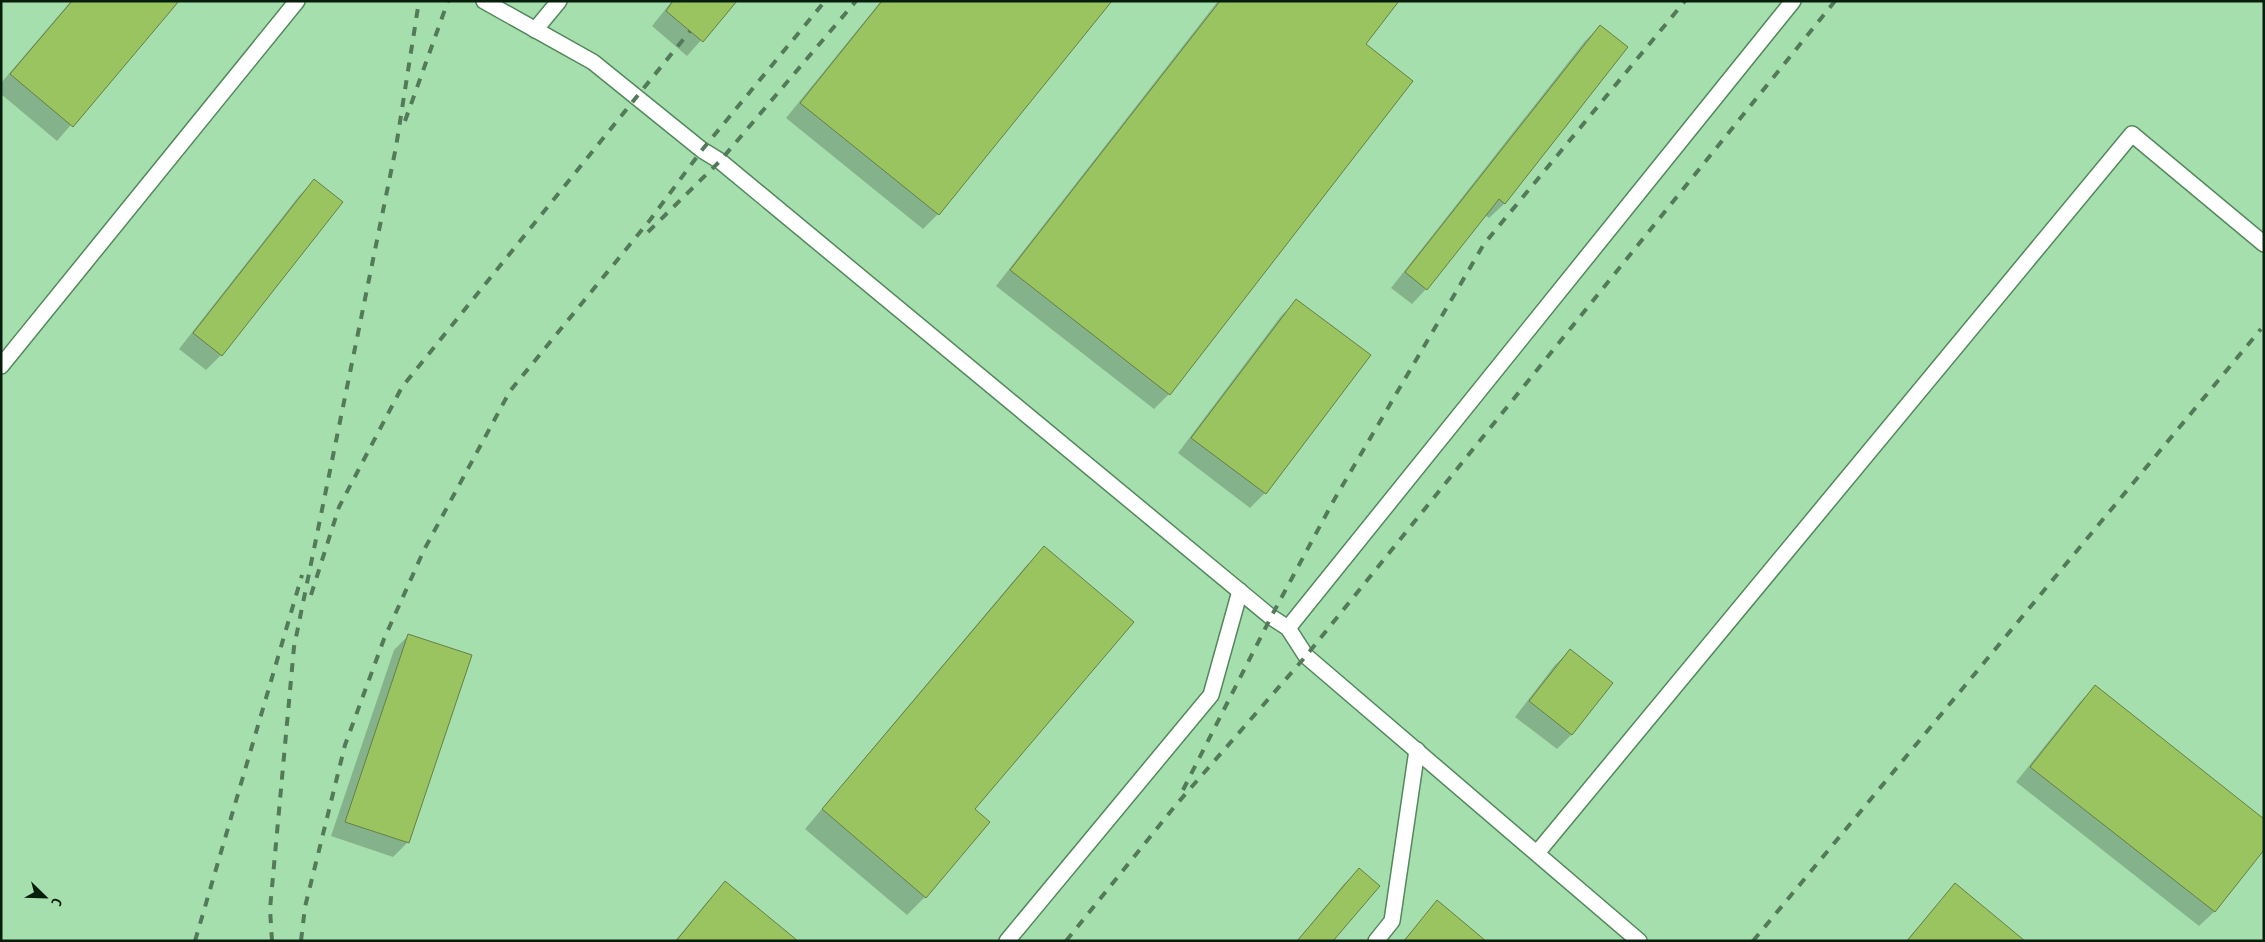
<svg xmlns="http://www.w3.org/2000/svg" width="2265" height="942" viewBox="0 0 2265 942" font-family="'PT Sans Narrow',sans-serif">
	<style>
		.shadow { fill: #0003 }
		.building { fill: #99c45f; stroke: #667f45 }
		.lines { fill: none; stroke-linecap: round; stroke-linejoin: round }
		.lane-casing { stroke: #53885c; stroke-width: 18 }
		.lane { stroke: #fff; stroke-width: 15 }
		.rail { stroke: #537a59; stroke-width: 4; stroke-dasharray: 9 9; stroke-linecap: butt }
	</style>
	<rect width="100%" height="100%" fill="#a6dfae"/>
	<g class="shadow">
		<path d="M 71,1 L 178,1 L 57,141 L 1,94 L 1,83 Z"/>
		<path d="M 672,1 L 736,1 L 687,56 L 652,26 Z"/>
		<path d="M 881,1 L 1111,1 L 938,214 L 923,229 L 786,118 Z"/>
		<path d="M 1218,1 L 1398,1 L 1364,44 L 1169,394 L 1154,409 L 996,286 Z"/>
		<path d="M 1600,26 L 1627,47 L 1504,204 L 1489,218 L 1485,215 L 1426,289 L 1412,304 L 1391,288 L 1585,41 Z"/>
		<path d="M 314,181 L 341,202 L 221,355 L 206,370 L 179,349 L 299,196 Z"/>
		<path d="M 1296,301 L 1265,493 L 1250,508 L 1178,453 L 1281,316 Z"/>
		<path d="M 1044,548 L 974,810 L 925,897 L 907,915 L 805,829 L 1026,566 Z"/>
		<path d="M 409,635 L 408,842 L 393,857 L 331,836 L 394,650 Z"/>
		<path d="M 1570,651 L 1572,734 L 1557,749 L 1515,717 L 1555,665 Z"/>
		<path d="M 2095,687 L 2264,848 L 2214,912 L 2199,926 L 2016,782 L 2080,702 Z"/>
		<path d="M 1359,870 L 1332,941 L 1297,941 L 1344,884 Z"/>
		<path d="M 725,883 L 796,941 L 675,941 L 707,902 Z"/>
		<path d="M 1955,884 L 2023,941 L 1906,941 Z"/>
		<path d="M 1438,902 L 1484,941 L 1403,941 Z"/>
	</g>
	<g class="building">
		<path d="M 72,1 L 179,1 L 73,127 L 10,74 Z"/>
		<path d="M 673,1 L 737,1 L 703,42 L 666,11 Z"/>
		<path d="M 882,1 L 1112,1 L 939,215 L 800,103 Z"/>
		<path d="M 1220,1 L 1399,1 L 1366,44 L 1413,81 L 1170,395 L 1010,270 Z"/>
		<path d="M 1600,25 L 1628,47 L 1505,204 L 1499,199 L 1427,290 L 1405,272 Z"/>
		<path d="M 314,179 L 343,202 L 222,356 L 193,333 Z"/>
		<path d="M 1296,299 L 1371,355 L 1266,494 L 1191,438 Z"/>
		<path d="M 1044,546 L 1134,622 L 975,809 L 990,822 L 926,898 L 822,809 Z"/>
		<path d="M 408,634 L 472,655 L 409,843 L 345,822 Z"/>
		<path d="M 1570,649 L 1613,683 L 1572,735 L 1529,701 Z"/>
		<path d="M 2095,685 L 2264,819 L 2264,850 L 2215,912 L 2030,767 Z"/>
		<path d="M 1359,868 L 1380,886 L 1333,941 L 1297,941 Z"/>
		<path d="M 725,881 L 798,941 L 676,941 Z"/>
		<path d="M 1955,883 L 2025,941 L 1907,941 Z"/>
		<path d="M 1437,900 L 1486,941 L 1404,941 Z"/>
	</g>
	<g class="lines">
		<defs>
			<g id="lane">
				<path d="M 484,1 L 593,62 L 702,150 L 720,161 L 1271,617 L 1288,628 L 1306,656 L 1639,941"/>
				<path d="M 535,30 L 559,1"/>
				<path d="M 1,366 L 297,1"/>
				<path d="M 1288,628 L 1793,1"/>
				<path d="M 1537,853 L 2132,134 L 2264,244"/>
				<path d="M 1007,941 L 1211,695 L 1240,591"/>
				<path d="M 1376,941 L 1392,921 L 1417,750"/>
			</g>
		</defs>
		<use href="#lane" class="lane-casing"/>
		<use href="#lane" class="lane"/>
		<g class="rail">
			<path d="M 405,121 L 448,1"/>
			<path d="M 648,232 L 720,161 L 856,1"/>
			<path d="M 311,595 L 339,507 L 402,387 L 690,31"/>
			<path d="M 1183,790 L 1271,617 L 1334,500 L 1484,244 L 1685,1"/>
			<path d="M 195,941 L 302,575"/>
			<path d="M 272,941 L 270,909 L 294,647 L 396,147 L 419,1"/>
			<path d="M 301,941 L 305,907 L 345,745 L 384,639 L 424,550 L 510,391 L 650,220 L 702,150 L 825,1"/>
			<path d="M 1066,941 L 1175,806 L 1306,656 L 1835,1"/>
			<path d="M 1753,941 L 2261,329"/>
		</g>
	</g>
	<rect width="2265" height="942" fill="none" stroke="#081e0c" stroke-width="5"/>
	<g transform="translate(45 897) rotate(113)" stroke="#a6dfae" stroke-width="4" paint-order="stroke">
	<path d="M0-4L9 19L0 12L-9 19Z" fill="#081e0c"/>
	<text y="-8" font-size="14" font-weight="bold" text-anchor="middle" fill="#081e0c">С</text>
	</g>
</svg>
